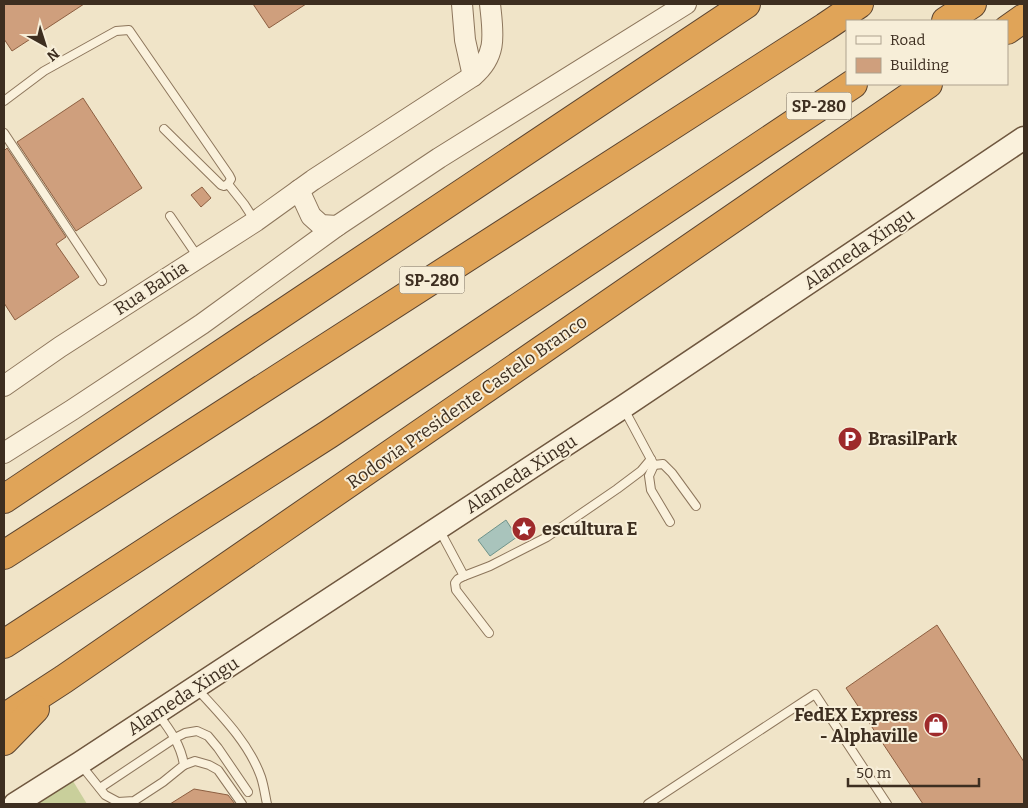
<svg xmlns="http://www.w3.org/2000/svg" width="1028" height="808" viewBox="0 0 1028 808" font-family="Bitter,serif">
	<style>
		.green { fill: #c9cf9b }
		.water { fill: #a9c4bc; stroke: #6f938a }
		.building { fill: #cf9f7d; stroke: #8d5f41 }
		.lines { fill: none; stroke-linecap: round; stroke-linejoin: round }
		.service-casing { stroke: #8d765c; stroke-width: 10 }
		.tertiary-casing { stroke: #8d765c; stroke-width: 22 }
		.secondary-casing { stroke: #6f573f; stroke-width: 25 }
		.motorway-casing { stroke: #5b4430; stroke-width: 30 }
		.service { stroke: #faf1dc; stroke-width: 8 }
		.tertiary { stroke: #faf1dc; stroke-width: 20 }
		.secondary { stroke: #faf1dc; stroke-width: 22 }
		.motorway { stroke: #e0a458; stroke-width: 28 }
		.labels { text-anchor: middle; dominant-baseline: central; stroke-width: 4; stroke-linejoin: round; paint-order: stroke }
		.shield { fill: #f7eed8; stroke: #756857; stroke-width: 1 }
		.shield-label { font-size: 16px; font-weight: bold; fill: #3d2e20 }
		.street-label { font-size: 18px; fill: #3d2e20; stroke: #f7eed8 }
		.poi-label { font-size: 18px; font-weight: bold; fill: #3d2e20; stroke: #f7eed8; text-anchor: start }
	</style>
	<rect width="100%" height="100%" fill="#f0e4c8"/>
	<path class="green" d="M 73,781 L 87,804 L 37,804 Z"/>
	<path class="water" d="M 506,520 L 517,537 L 490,556 L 478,540 Z"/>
	<g class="building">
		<path d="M 4,4 L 84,4 L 12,51 L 4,39 Z"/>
		<path d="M 253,4 L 306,4 L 269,28 Z"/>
		<path d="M 83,98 L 142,188 L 76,231 L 17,142 Z"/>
		<path d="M 7,148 L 66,237 L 56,244 L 79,277 L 15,320 L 4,303 L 4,151 Z"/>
		<path d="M 202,187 L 211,198 L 201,207 L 191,195 Z"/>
		<path d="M 937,625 L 1024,762 L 1024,804 L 923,804 L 846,688 Z"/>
		<path d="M 194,789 L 228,795 L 235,804 L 170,804 Z"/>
	</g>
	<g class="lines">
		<defs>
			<g id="service">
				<path d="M 4,101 L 44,71 L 116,31 L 129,30 L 229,175 L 231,179 L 228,184"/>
				<path d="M 164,129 L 221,185 L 224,186 L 228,184 L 244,204 L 255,221"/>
				<path d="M 4,133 L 102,281"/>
				<path d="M 170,216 L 198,257"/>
				<path d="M 624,409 L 654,465 L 649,476 L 651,490 L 670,522"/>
				<path d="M 654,465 L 663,464 L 672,473 L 696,506"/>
				<path d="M 440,531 L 464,576 L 490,566 L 547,537 L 617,489 L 641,471 L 651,459"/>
				<path d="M 464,576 L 458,579 L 455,583 L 456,590 L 489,633"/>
				<path d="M 197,689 C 221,715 249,743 261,777 C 264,786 265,795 267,804"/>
				<path d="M 81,765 L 105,795 L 118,802 L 134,801 L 163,782 L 184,765 C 181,745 170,730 158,714"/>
				<path d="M 184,765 L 195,761 L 209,765 L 218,770 L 242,804"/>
				<path d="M 100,788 L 175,738 L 185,733 L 197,731 L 208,736 L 218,748 L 248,792"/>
				<path d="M 648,804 L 815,694 L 887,804"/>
			</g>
			<g id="tertiary">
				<path d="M 462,4 L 465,40 L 473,76"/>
				<path d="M 299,190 L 311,216 L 321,225 L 337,226"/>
				<path d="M 4,386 L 60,347 L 256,221 L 313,180 L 473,76 C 498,55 493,33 490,4"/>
				<path d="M 4,453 L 72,410 L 202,324 L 337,226 L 439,158 L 686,4"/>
			</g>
			<path id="secondary" d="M 15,804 L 80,763 L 623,407 L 1024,138"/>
			<g id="motorway">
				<path d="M 946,21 L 972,4"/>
				<path d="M 1007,30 L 1024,18"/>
				<path d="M 4,499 L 746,4"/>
				<path d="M 4,555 L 825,27 L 859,4"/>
				<path d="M 4,644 L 176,532 L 329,434 L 853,84"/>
				<path d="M 4,718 L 64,679 L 928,84"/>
				<path d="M 4,741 L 35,709"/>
			</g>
		</defs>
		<use href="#service" class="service-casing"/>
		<use href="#tertiary" class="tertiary-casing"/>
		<use href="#secondary" class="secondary-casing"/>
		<use href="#motorway" class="motorway-casing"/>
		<use href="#service" class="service"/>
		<use href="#tertiary" class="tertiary"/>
		<use href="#secondary" class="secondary"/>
		<use href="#motorway" class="motorway"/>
	</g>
	<defs>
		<symbol id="parking-disc" viewBox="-11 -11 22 22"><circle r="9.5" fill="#9e2a2b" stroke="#f7eed8"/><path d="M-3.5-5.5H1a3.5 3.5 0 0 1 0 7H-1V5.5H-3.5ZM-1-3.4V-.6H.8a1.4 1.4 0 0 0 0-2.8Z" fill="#fff"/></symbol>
		<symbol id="sight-disc" viewBox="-11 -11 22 22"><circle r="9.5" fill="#9e2a2b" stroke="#f7eed8"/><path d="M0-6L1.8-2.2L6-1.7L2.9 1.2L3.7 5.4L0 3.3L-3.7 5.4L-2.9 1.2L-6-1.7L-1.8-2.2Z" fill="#fff"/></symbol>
		<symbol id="shop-disc" viewBox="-11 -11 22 22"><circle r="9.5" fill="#9e2a2b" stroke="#f7eed8"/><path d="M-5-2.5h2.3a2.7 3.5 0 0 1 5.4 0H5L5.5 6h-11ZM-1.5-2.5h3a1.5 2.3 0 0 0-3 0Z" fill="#fff"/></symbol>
	</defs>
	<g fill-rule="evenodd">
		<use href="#parking-disc" x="836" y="425" width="28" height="28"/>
		<use href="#sight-disc" x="510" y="515" width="28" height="28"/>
		<use href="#shop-disc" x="922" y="711" width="28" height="28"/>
	</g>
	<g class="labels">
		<g class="shield">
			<rect x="786.5" y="92.5" width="65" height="27" rx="4"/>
			<rect x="399.5" y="266.5" width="65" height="27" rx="4"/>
		</g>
		<g class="shield-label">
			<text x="819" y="106">SP-280</text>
			<text x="432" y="280">SP-280</text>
		</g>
		<g class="street-label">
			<text transform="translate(859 249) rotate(-34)">Alameda Xingu</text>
			<text transform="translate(151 288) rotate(-33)">Rua Bahia</text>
			<text transform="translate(467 402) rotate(-35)">Rodovia Presidente Castelo Branco</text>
			<text transform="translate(521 474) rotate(-33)">Alameda Xingu</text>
			<text transform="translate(183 696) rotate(-33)">Alameda Xingu</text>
		</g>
		<g class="poi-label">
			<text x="868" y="439">BrasilPark</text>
			<text x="542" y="529">escultura E</text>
			<text x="918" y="715" text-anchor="end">FedEX Express<tspan x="918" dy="21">- Alphaville</tspan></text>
		</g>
	</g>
	<rect width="1028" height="808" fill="none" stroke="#3d2e20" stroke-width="10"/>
	<rect x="846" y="20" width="162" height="65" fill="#f7eed8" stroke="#ada18e"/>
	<rect x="856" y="36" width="25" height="8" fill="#faf1dc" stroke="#ada18e"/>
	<text x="890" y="45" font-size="15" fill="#3d2e20">Road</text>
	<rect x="856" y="58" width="25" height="15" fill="#cf9f7d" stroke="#ada18e"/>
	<text x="890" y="70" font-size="15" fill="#3d2e20">Building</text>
	<g transform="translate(45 45) rotate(141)" stroke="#f7eed8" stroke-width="4" paint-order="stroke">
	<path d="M0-4L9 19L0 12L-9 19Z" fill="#3d2e20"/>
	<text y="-8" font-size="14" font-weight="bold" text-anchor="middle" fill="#3d2e20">N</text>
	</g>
	<path d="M848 778v8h131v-8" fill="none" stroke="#3d2e20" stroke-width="2.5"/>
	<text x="856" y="778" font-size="15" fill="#3d2e20" stroke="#f7eed8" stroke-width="4" paint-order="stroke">50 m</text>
</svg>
